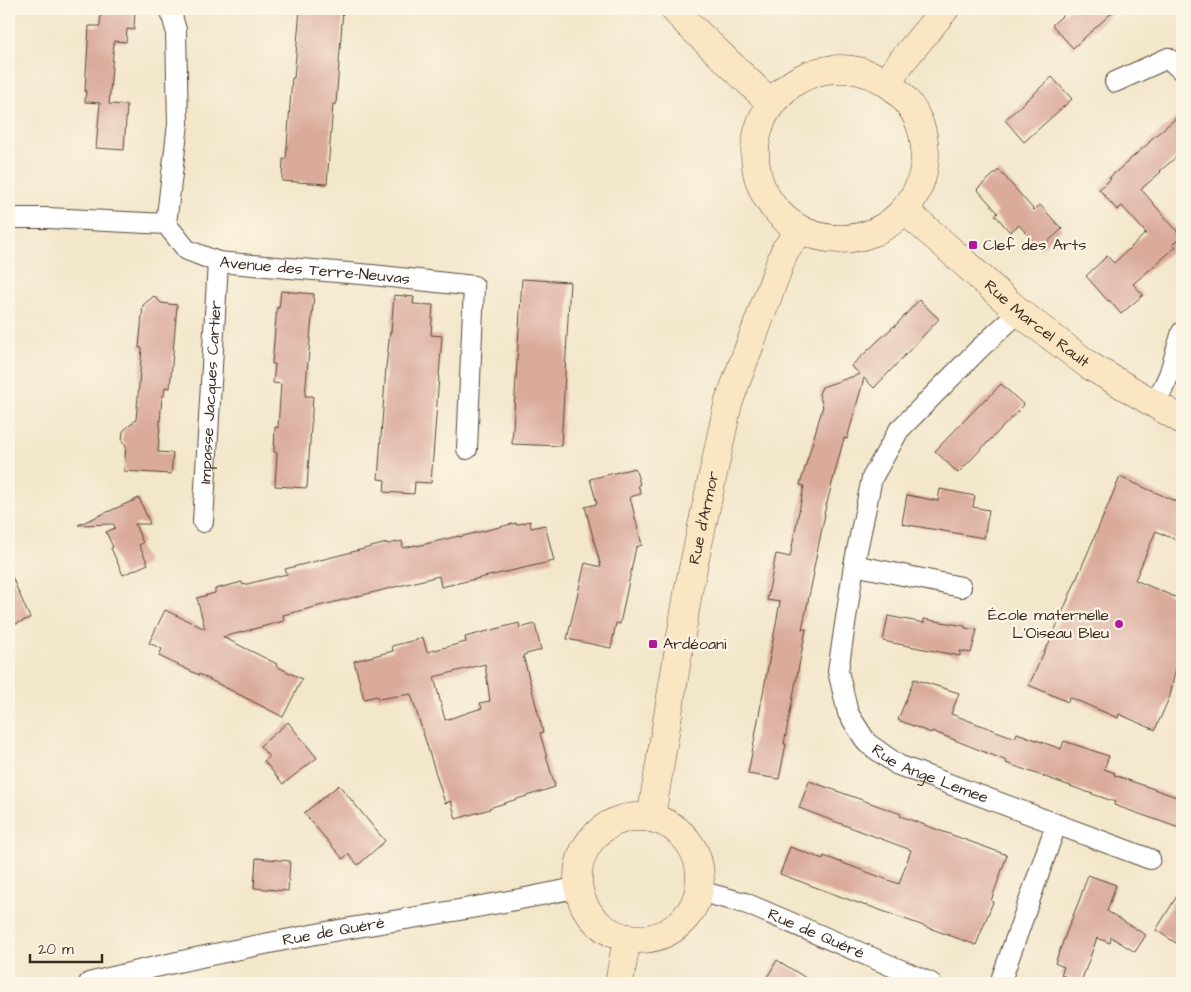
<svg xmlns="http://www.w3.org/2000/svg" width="1191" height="992" viewBox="0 0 1191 992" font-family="'Architects Daughter',sans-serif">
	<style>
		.building { fill: #daaa9b; fill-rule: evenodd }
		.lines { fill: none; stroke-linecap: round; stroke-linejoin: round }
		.street-casing { stroke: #574638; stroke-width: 22 }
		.secondary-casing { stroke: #574638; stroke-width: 29 }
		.street { stroke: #fff; stroke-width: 20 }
		.secondary { stroke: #fbe6c4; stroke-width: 28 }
		.poi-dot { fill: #b5179e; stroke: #fcf5e5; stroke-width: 2 }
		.labels { text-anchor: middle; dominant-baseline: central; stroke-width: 4.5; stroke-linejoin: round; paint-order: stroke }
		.poi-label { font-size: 16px; fill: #3b2a1e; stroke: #fcf5e5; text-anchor: start }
		.street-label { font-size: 16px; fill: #3b2a1e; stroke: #fcf5e5 }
	</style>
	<rect width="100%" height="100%" fill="#fcf5e5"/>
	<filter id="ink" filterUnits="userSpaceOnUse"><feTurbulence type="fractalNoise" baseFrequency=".02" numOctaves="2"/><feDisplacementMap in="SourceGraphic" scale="10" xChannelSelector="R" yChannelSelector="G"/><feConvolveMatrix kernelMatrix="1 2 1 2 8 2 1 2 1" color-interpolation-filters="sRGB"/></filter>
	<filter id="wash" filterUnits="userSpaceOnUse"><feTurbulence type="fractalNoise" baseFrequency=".0096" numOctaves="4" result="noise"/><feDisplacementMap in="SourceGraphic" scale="20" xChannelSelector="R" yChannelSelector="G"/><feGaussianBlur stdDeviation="1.12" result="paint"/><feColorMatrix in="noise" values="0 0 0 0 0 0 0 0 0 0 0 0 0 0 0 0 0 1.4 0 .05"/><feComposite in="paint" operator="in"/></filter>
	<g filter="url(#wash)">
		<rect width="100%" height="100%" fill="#f3e7cb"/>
		<g id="blocks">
			<g class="building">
				<path d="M 101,9 L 135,9 L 134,30 L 127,29 L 126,42 L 114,41 L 109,104 L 127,105 L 124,150 L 96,148 L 100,103 L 85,102 L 86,91 L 85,91 L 89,26 L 100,26 Z"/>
				<path d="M 300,9 L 343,9 L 336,104 L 333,104 L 327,184 L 282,181 L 283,159 L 286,159 L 292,78 L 294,78 Z"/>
				<path d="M 1070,9 L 1116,9 L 1073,48 L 1052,25 Z"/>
				<path d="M 1052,77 L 1072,99 L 1024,142 L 1005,120 Z"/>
				<path d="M 1182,113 L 1182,152 L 1160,171 L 1161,172 L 1141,189 L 1182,237 L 1173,244 L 1176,247 L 1133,284 L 1143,295 L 1121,314 L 1109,300 L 1108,301 L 1086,276 L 1107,256 L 1114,263 L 1146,233 L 1122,206 L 1117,210 L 1099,189 L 1111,179 L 1109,178 L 1150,142 L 1149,141 Z"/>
				<path d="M 999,170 L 1034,210 L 1040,205 L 1062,229 L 1040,249 L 1019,225 L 1010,232 L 995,215 L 998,213 L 977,189 Z"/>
				<path d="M 522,279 L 570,282 L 561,446 L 512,444 Z"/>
				<path d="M 281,291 L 314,294 L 305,396 L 313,396 L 307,488 L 275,486 L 277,453 L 274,452 L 275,427 L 278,428 L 281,384 L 273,383 L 275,364 L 272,364 L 277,307 L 279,308 Z"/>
				<path d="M 394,295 L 414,297 L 413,304 L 433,305 L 431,335 L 442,336 L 431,483 L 415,482 L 414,494 L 384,492 L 385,480 L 378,479 L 386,367 L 390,332 L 391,332 Z"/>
				<path d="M 154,296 L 161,303 L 177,305 L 170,388 L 165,387 L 164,396 L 162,396 L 158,452 L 173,453 L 171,474 L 124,471 L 126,445 L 122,441 L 123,431 L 136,420 L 142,348 L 139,348 L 143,305 Z"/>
				<path d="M 919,300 L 939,319 L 874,388 L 864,378 L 847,439 L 844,438 L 824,514 L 825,514 L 813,572 L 814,573 L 802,629 L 806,629 L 784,744 L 786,744 L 779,779 L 748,774 L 780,602 L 767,600 L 776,554 L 790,557 L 804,486 L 800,485 L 823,406 L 819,394 L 822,387 L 860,374 L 851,366 L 894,326 L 894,327 Z"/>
				<path d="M 1001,384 L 1024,405 L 958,473 L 935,451 L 986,398 L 987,399 Z"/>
				<path d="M 635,468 L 640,484 L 638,485 L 641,494 L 630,497 L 642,545 L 636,547 L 620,624 L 616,623 L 611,648 L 567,639 L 585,563 L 601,567 L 585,507 L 597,504 L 590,479 Z"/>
				<path d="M 1120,477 L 1182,504 L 1182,543 L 1156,531 L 1135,580 L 1182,600 L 1182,647 L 1178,657 L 1170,696 L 1155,730 L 1119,714 L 1118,718 L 1069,697 L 1068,702 L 1029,685 L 1047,646 L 1048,646 Z"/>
				<path d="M 940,489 L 975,496 L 973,507 L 989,510 L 984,538 L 903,524 L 902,523 L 907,495 L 938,501 Z"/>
				<path d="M 139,498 L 150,524 L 135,524 L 143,543 L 139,545 L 148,564 L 123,575 L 111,548 L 113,547 L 106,532 L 115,528 L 114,524 L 78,525 Z"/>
				<path d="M 530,521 L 531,528 L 545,525 L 554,561 L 441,587 L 439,576 L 283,615 L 284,621 L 223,637 L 277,664 L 276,666 L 302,679 L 283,717 L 199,674 L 199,675 L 159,656 L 162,649 L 149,643 L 165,610 L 205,629 L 197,598 L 215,593 L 215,589 L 242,582 L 243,585 L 287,574 L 285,569 L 387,543 L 388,544 L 402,541 L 403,548 L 416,545 L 417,546 L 459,536 L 459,537 L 516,523 L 516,525 Z"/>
				<path d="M 9,570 L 30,618 L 9,627 Z"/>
				<path d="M 888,616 L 924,623 L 924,619 L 965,626 L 965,628 L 977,630 L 971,653 L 960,651 L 960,656 L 883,641 Z"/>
				<path d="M 519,623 L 520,628 L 535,624 L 541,650 L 523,655 L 543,732 L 540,733 L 555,787 L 489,808 L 490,809 L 456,819 L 451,801 L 445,803 L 411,694 L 378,699 L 377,696 L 364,699 L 354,661 L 393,651 L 392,646 L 423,638 L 427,652 L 466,642 L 465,637 ZM 485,664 L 490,701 L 480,703 L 482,708 L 445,720 L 434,677 Z"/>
				<path d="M 914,679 L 959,693 L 951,714 L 1015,738 L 1017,733 L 1061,749 L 1064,741 L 1109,756 L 1104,769 L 1115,773 L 1114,775 L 1182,799 L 1182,829 L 1114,805 L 1115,802 L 1006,763 L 1007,761 L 932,731 L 931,733 L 898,720 Z"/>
				<path d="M 288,722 L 317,758 L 283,784 L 264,761 L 269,757 L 260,746 Z"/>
				<path d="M 809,781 L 865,801 L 901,814 L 900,816 L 1007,855 L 991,901 L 993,902 L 976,945 L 866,905 L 866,906 L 780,874 L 790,847 L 823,859 L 824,856 L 899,884 L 911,850 L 799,808 Z"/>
				<path d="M 339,785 L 385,841 L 358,865 L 348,854 L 343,859 L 304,813 Z"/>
				<path d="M 256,858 L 290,861 L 288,891 L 254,888 Z"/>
				<path d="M 1088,875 L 1116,885 L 1107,911 L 1146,935 L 1135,952 L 1111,937 L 1110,943 L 1097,938 L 1081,982 L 1061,975 L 1064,967 L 1055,963 L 1070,923 L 1079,901 Z"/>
				<path d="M 1182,888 L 1182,947 L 1156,930 Z"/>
				<path d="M 777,960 L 814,983 L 764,983 Z"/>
			</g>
		</g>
	</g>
	<g filter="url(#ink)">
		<use href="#blocks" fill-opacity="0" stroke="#574638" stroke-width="1"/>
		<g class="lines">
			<defs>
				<g id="street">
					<path d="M 1115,82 L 1168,58 L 1182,71"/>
					<path id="s1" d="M 9,218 L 48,218 L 166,224 L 187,250 L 218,262 L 372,275 L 474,286 L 467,449"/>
					<path d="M 166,224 L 178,124 L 176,30 L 170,9"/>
					<path id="s2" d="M 1019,312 L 979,349 L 899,430 L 872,478 L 854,565 L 838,671 L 848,713 L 867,743 L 898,765 L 1150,859"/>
					<path d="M 1152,402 L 1162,390 L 1169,375 L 1182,332"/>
					<path id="s3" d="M 203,522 L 218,262"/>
					<path d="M 854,565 L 961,587"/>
					<path id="s4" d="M 698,891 L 745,903 L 931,983"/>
					<path id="s5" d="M 89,983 C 162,964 237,949 311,935 C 400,919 490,907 579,887"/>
					<path d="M 1000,983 L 1056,825"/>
				</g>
				<g id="secondary">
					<path d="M 674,9 L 687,23 L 771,103"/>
					<circle cx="840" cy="154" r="85"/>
					<path d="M 887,83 L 902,61 L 945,9"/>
					<path id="s6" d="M 904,210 L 939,240 L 1019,312 L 1090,366 L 1182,420"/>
					<circle cx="639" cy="878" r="61"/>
					<path id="s7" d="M 651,818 L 689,587 L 728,404 L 785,250 L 801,230"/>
					<path d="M 619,983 L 627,938"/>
				</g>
			</defs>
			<use href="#street" class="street-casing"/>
			<use href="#secondary" class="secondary-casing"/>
			<use href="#street" class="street"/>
			<use href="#secondary" class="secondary"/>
		</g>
	</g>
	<g class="poi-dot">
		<rect x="968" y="240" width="10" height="10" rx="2.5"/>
		<circle cx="1119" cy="624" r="5"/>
		<rect x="648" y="639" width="10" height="10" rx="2.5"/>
	</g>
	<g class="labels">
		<g class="poi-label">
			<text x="983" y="245">Clef des Arts</text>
			<text x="1109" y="615" text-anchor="end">École maternelle<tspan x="1109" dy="18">L'Oiseau Bleu</tspan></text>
			<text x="663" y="644">Ardéoani</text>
		</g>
		<g class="street-label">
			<text stroke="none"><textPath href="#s1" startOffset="321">Avenue des Terre-Neuvas</textPath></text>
			<text stroke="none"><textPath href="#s6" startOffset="175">Rue Marcel Rault</textPath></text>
			<text stroke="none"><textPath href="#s3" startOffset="130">Impasse Jacques Cartier</textPath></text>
			<text stroke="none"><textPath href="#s7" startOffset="305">Rue d'Armor</textPath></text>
			<text stroke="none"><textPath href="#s2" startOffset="569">Rue Ange Lemee</textPath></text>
			<text stroke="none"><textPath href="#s5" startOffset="250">Rue de Quéré</textPath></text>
			<text stroke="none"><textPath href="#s4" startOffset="126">Rue de Quéré</textPath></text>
		</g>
	</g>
	<rect width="1191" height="992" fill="none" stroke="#fcf5e5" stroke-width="30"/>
	<path d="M30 954v8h72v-8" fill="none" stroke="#3b2a1e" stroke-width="2.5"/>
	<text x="38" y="954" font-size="15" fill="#3b2a1e" stroke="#fcf5e5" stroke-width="4" paint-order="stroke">20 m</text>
</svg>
